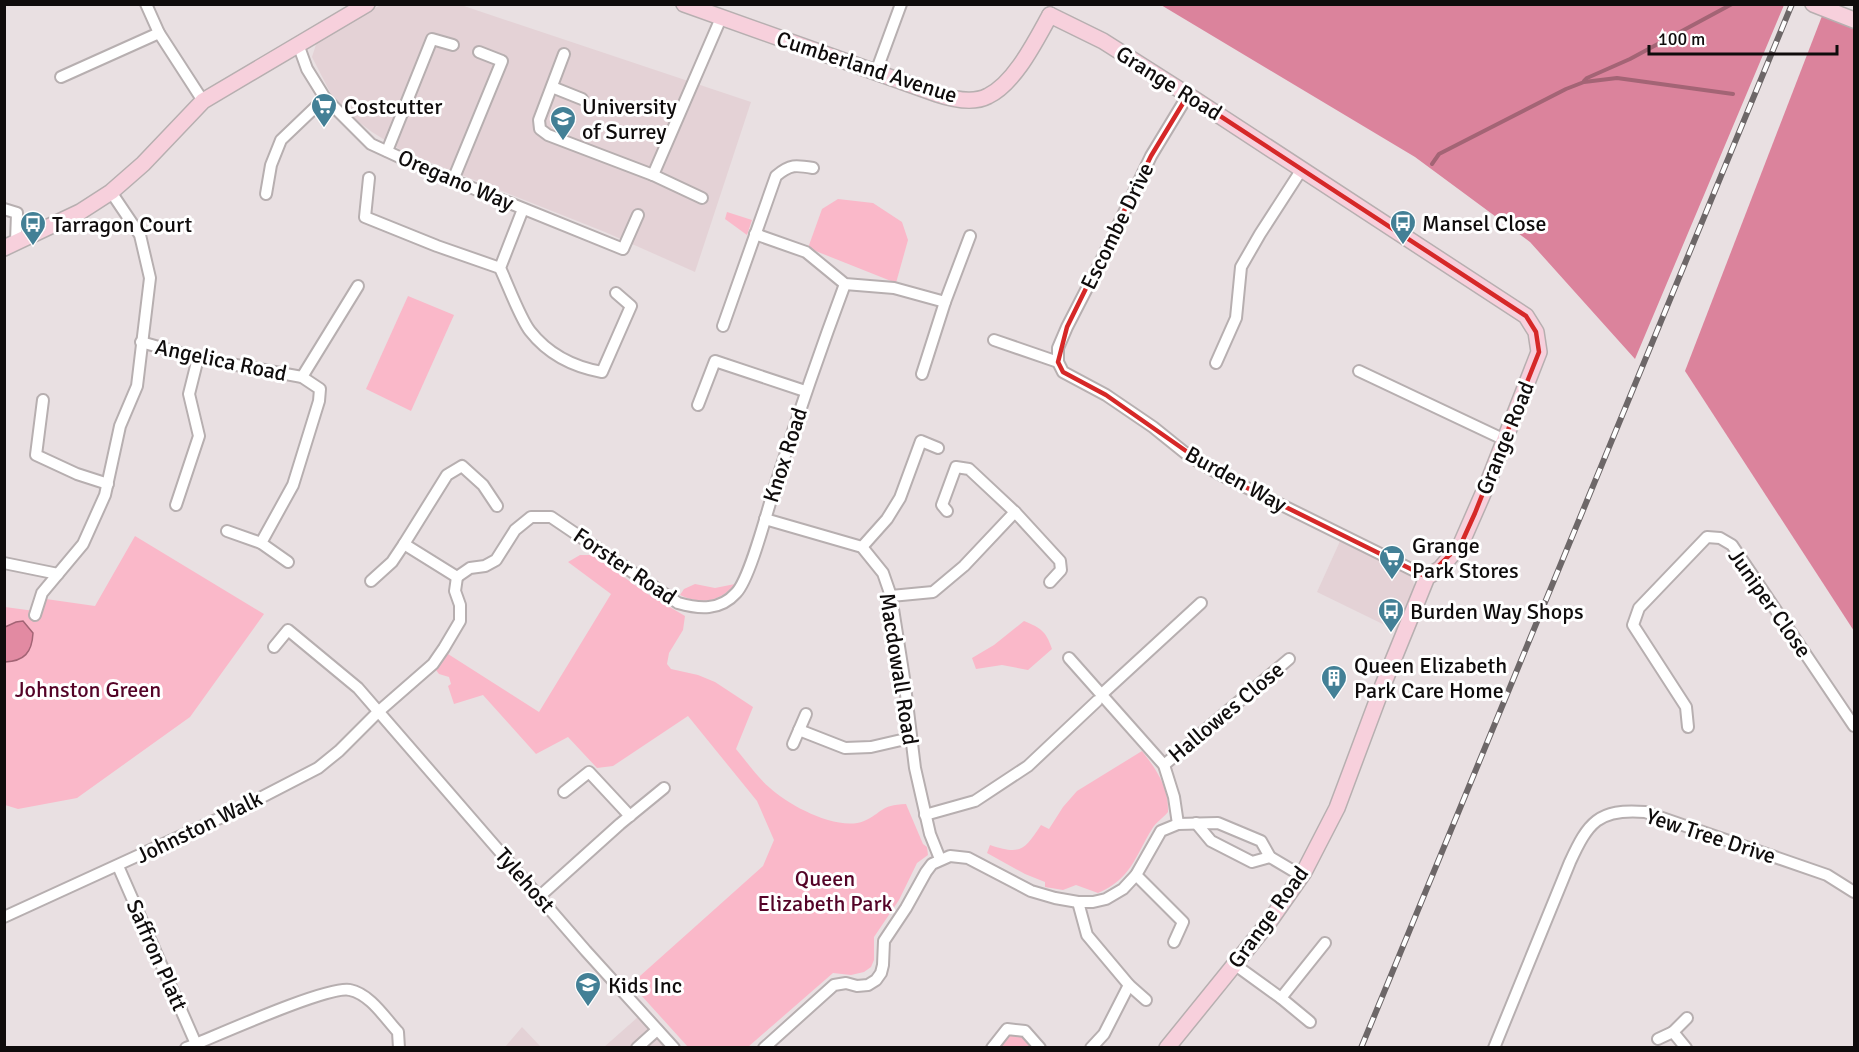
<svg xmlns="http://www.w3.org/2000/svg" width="1859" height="1052" viewBox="0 0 1859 1052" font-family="Signika,sans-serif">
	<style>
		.built { fill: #e4d2d6 }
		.green { fill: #fab8c9 }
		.forest { fill: #db839c }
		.water { fill: #e28aa2; stroke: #a36475; stroke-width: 1.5 }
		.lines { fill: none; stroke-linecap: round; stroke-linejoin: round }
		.stream { stroke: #a36475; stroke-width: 4 }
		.street-casing { stroke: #b7afb0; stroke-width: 14 }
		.secondary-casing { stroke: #b7afb0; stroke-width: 18 }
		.street { stroke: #fff; stroke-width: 10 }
		.secondary { stroke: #f7d0dc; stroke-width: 15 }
		.rail-casing { stroke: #6d6768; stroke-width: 6 }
		.rail { stroke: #fff; stroke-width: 4; stroke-dasharray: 11; stroke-linecap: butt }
		.marked { fill: none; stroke: #d62828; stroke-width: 4.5; stroke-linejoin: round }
		.labels { text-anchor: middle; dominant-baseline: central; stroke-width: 6; stroke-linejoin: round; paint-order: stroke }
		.street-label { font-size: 22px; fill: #0f0c0c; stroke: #fff }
		.poi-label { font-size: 22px; fill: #0f0c0c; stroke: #fff; text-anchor: start }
		.park-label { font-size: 22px; fill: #540327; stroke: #fff }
	</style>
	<rect width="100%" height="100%" fill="#e9e0e2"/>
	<g class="built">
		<path d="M 381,5 L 461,5 L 751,102 L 695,272 L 605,232 L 404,152 L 372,132 L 351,116 L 331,94 L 312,57 L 318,38 Z"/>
		<path d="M 1341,539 L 1405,570 L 1413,580 L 1415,591 L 1397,631 L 1317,592 Z"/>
		<path d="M 638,1017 L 666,1047 L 603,1048 Z"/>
		<path d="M 522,1027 L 541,1047 L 505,1047 Z"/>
	</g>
	<g class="green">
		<path d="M 838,199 L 873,203 L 902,222 L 908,240 L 896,283 L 808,248 L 822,209 Z"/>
		<path d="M 727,212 L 752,220 L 747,235 L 725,219 Z"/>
		<path d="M 408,296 L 454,315 L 411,411 L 366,389 Z"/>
		<path d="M 135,536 L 264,614 L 190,717 L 77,798 L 18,809 L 5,805 L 5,607 L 42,612 L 46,599 L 95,606 Z"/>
		<path d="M 580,555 L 593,555 L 646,593 L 685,616 L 683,630 L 669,653 L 667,664 L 671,669 L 698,675 L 715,682 L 753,707 L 736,749 C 747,762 757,777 770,788 C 788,805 838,832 864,821 C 883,813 879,805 906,804 L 923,844 L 927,847 L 928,855 L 917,863 L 899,900 L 874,937 L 874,960 L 871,967 L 864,972 L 851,975 L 833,973 L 748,1047 L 688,1047 L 631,984 L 763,866 L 774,840 L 757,801 L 688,716 L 613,766 L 597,768 L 568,737 L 536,754 L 483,695 L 454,704 L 448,686 L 451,684 L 449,677 L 439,674 L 436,670 L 448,654 L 539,712 L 611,594 L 568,562 Z"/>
		<path d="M 695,584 L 715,588 L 735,584 C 721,602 700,605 680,595 L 684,589 Z"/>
		<path d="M 1024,621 C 1041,628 1046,631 1052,649 L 1028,670 L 1002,665 L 976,669 L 972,658 L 994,645 Z"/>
		<path d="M 1142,751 C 1156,769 1169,787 1168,812 C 1163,818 1156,822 1152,829 C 1134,858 1132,878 1098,893 L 1076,885 L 1063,890 L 1045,887 L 1045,882 L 1025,874 L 987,853 L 990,845 C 1020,855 1024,851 1041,825 L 1049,829 L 1063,807 L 1077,791 Z"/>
		<path d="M 1009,1034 L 1024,1035 L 1036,1048 L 999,1048 L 1006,1041 Z"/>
	</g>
	<g class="forest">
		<path d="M 1161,5 L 1784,5 L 1635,359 L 1530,242 L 1415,157 Z"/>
		<path d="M 1822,16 L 1854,29 L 1854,631 L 1685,371 Z"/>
	</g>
	<path class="water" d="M 23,621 L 33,633 C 32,653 24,661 5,662 L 5,627 L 16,622 Z"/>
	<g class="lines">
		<g class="stream">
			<path d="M 1584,81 L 1587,78 L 1630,59 L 1732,4"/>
			<path d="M 1432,164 L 1439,154 L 1566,89 L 1584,82 L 1617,78 L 1733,94"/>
		</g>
		<defs>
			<g id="street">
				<path d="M 146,4 L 159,33 L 203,101"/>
				<path d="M 298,44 L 307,69 L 325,98 L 371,144 L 423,168 L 623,249 L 638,215"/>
				<path d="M 564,54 L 539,120 L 540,129 L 548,135 L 653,175 L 721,18"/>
				<path d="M 876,72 L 901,4"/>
				<path d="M 61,77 L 159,33"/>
				<path d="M 552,87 L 582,99"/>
				<path d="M 1188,95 L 1151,156 L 1101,261 L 1067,327 L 1058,348 L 1058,362 L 1063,372 L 1106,395 L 1153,427 L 1189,456 L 1219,474 L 1427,577"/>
				<path d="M 387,151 L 432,39 L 453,45"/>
				<path d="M 653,175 L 702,198"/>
				<path d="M 369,178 L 365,217 L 437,246 L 500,268"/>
				<path d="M 453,180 L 502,61 L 479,52"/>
				<path d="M 266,194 L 271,165 L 281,140 L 325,98"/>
				<path d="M 4,209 L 17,213 L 16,242"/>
				<path d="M 523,209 L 500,268 C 508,285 520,318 530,331 C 548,354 574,367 602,372 L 631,306 L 616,293"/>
				<path d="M 755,234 L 806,252 L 845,284 L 894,288 L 945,302"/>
				<path d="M 723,326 L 776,176 C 790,164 796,165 813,168"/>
				<path d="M 994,340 L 1058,362"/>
				<path d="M 141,342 L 198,358 L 302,377 L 320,389 L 319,401 L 293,485 L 261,543 L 288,562"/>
				<path d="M 1216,363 L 1236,318 L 1241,267 L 1260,234 L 1302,169"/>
				<path d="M 1359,371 L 1505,440"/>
				<path d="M 922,374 L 945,302 L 970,236"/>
				<path d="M 302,377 L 358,286"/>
				<path d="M 43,400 L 36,455 L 77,474 L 108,484"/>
				<path d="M 698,405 L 715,361 L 805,391"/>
				<path d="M 176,505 L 199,436 L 189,394 L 198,358"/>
				<path d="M 947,511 L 942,505 L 956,467 L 969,469 L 1015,512 L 1060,561 L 1061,570 L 1050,582"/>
				<path d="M 765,519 L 862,547 L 883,573 L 891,596 L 904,678 L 915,768 L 930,834 L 940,859"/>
				<path d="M 227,531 L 261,543"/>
				<path d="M 862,547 L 887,519 L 900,498 L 921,441 L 938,448"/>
				<path d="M 4,563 L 58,574"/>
				<path d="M 457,577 L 470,568 L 485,566 L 496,560 L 515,530 L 531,517 L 551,517 L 678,603 C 699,609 720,611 736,593 C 750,579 768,508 775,486 C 797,418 820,351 845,284"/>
				<path d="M 457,577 L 404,544 L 447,475 L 462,466 L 483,485 L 497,506"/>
				<path d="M 371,581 L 392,562 L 404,544"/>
				<path d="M 891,596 L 933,592 L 964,566 L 1015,512"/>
				<path d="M 35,615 L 42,593 L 83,544 L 105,495 L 120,426 L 137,386 L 150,278 L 140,235 L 111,192"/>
				<path d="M 274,647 L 288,630 L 358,688 L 586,951 L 674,1048"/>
				<path d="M 1069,658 L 1164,765 L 1174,797 L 1178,824"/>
				<path d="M 1102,694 L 1201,603"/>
				<path d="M 1688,727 L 1686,707 L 1633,625 L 1639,608 L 1707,537 L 1720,538 L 1732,545 L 1854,726"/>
				<path d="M 799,730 L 845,748 L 871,747 L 910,738"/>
				<path d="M 793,744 L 806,714"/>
				<path d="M 1164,765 L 1289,659"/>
				<path d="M 564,792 L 589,772 L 630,816"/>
				<path d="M 925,815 L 975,801 L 1028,766 L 1097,701"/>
				<path d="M 1196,823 L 1211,841 L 1252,862 L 1270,857"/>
				<path d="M 118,866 L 196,1044"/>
				<path d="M 1136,875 L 1183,922 L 1174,942"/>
				<path d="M 540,896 L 620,824 L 664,788"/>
				<path d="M 1078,902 L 1087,935 L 1129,985 L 1146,1000"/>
				<path d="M 4,917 L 231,813 L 318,768 L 339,751 L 378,712 L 433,664 L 444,648 L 460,621 L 460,605 L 455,591 L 457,577"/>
				<path d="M 1234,964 L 1281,998 L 1325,943"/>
				<path d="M 1281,998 L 1310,1022"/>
				<path d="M 1673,1032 L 1686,1048"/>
				<path d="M 1658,1039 L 1673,1032 L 1687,1018"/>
				<path d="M 186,1048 C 214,1037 328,985 350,990 C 370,994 385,1018 398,1032 L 399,1048"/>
				<path d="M 637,1048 L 657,1030"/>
				<path d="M 764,1048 L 834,985 L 846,983 L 857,986 L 868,985 L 876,980 L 881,973 L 883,965 L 884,941 L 906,908 L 926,872 L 932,864 L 950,856 L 968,858 L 1031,891 L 1055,898 L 1078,902 L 1093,902 L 1106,899 L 1123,889 L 1136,875 L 1161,831 L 1178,824 L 1218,823 L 1261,841 L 1270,857 L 1302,876"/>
				<path d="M 992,1048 L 1007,1029 L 1025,1031 L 1040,1048"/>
				<path d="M 1091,1048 L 1104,1034 L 1129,985"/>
				<path d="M 1494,1048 L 1570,862 C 1588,823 1598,808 1645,812 L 1827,875 L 1854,892"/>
			</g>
			<g id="secondary">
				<path d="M 684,4 L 937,94 C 952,99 973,104 988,96 C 1015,83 1036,40 1050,15"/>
				<path d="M 1813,4 L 1854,20"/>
				<path d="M 1050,15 L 1103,41 L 1188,95 L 1526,316 L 1536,332 L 1539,352 L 1489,480 L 1461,544 L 1440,569 L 1427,577 L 1383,685 L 1337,808 L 1304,872 L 1269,922 L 1167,1048"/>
				<path d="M 4,248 L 80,212 L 111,192 L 143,164 L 203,101 L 367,4"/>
			</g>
		</defs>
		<use href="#street" class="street-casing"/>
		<use href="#secondary" class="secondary-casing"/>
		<use href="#street" class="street"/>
		<use href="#secondary" class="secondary"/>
		<defs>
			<path id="rail" d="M 1361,1048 L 1792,4"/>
		</defs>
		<use href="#rail" class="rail-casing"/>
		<use href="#rail" class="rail"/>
	</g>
	<path class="marked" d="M 1188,95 L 1526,316 L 1536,332 L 1539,352 L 1475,513 L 1461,544 L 1427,577 L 1219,474 L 1106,395 L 1063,372 L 1058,362 L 1067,327 L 1151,156 Z"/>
	<defs>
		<symbol id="supermarket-pin" viewBox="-11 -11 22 30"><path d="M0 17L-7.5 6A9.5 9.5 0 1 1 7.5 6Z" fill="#438096" stroke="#fff"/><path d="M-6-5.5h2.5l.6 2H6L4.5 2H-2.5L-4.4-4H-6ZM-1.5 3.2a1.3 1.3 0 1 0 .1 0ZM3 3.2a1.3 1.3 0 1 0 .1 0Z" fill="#fff"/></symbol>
		<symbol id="university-pin" viewBox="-11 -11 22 30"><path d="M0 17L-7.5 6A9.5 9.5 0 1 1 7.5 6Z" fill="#438096" stroke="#fff"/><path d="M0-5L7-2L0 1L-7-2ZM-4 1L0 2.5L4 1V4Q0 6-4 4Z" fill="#fff"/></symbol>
		<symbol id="bus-pin" viewBox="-11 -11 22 30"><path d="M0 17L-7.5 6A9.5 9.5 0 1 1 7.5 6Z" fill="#438096" stroke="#fff"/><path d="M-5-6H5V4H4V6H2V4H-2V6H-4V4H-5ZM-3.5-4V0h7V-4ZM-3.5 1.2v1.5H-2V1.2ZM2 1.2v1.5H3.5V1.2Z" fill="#fff"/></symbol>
		<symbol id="building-pin" viewBox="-11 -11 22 30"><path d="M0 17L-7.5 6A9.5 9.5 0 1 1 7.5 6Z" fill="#438096" stroke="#fff"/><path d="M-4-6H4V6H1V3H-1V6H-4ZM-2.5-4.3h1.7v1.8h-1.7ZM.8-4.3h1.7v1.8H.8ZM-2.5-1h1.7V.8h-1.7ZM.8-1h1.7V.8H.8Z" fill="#fff"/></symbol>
		<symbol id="school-pin" viewBox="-11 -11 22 30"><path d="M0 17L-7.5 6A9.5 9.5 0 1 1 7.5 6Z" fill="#438096" stroke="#fff"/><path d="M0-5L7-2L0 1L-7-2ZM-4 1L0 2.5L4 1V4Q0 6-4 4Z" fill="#fff"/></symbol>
	</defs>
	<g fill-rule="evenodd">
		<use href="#supermarket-pin" x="309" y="91" width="30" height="40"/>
		<use href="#university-pin" x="548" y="104" width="30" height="40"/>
		<use href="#bus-pin" x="1388" y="208" width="30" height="40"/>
		<use href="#bus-pin" x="18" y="209" width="30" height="40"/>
		<use href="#supermarket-pin" x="1377" y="543" width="30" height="40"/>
		<use href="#bus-pin" x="1376" y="596" width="30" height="40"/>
		<use href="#building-pin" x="1319" y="663" width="30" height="40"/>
		<use href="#school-pin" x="573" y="970" width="30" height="40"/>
	</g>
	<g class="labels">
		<g class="street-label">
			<text transform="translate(867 67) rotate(18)">Cumberland Avenue</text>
			<text transform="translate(1169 83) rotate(32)">Grange Road</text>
			<text transform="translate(456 180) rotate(23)">Oregano Way</text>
			<text transform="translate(1117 226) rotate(-64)">Escombe Drive</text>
			<text transform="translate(221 360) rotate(12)">Angelica Road</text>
			<text transform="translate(1505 438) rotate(-68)">Grange Road</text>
			<text transform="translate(785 455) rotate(-72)">Knox Road</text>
			<text transform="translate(1236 479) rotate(29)">Burden Way</text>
			<text transform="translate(625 566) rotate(34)">Forster Road</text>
			<text transform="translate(1770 603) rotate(55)">Juniper Close</text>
			<text transform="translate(899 669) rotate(81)">Macdowall Road</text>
			<text transform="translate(1226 712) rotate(-40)">Hallowes Close</text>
			<text transform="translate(199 827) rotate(-26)">Johnston Walk</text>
			<text transform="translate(1711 836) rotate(18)">Yew Tree Drive</text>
			<text transform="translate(525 880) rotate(49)">Tylehost</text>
			<text transform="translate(1268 917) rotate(-54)">Grange Road</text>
			<text transform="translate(157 955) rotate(66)">Saffron Platt</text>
		</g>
		<g class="poi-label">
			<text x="344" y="106">Costcutter</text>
			<text x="582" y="106">University<tspan x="582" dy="25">of Surrey</tspan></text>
			<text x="1422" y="223">Mansel Close</text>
			<text x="52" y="224">Tarragon Court</text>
			<text x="1412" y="545">Grange<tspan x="1412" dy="25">Park Stores</tspan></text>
			<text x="1410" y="611">Burden Way Shops</text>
			<text x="1354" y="665">Queen Elizabeth<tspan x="1354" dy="25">Park Care Home</tspan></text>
			<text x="608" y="985">Kids Inc</text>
		</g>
		<g class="park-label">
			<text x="88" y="689">Johnston Green</text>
			<text x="825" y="878">Queen<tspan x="825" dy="25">Elizabeth Park</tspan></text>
		</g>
	</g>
	<rect width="1859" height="1052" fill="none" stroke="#0f0c0c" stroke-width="12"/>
	<path d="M1649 45v9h188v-9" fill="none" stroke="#0f0c0c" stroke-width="3"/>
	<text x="1658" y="45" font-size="18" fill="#0f0c0c" stroke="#ffffff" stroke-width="4.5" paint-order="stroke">100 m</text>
</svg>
